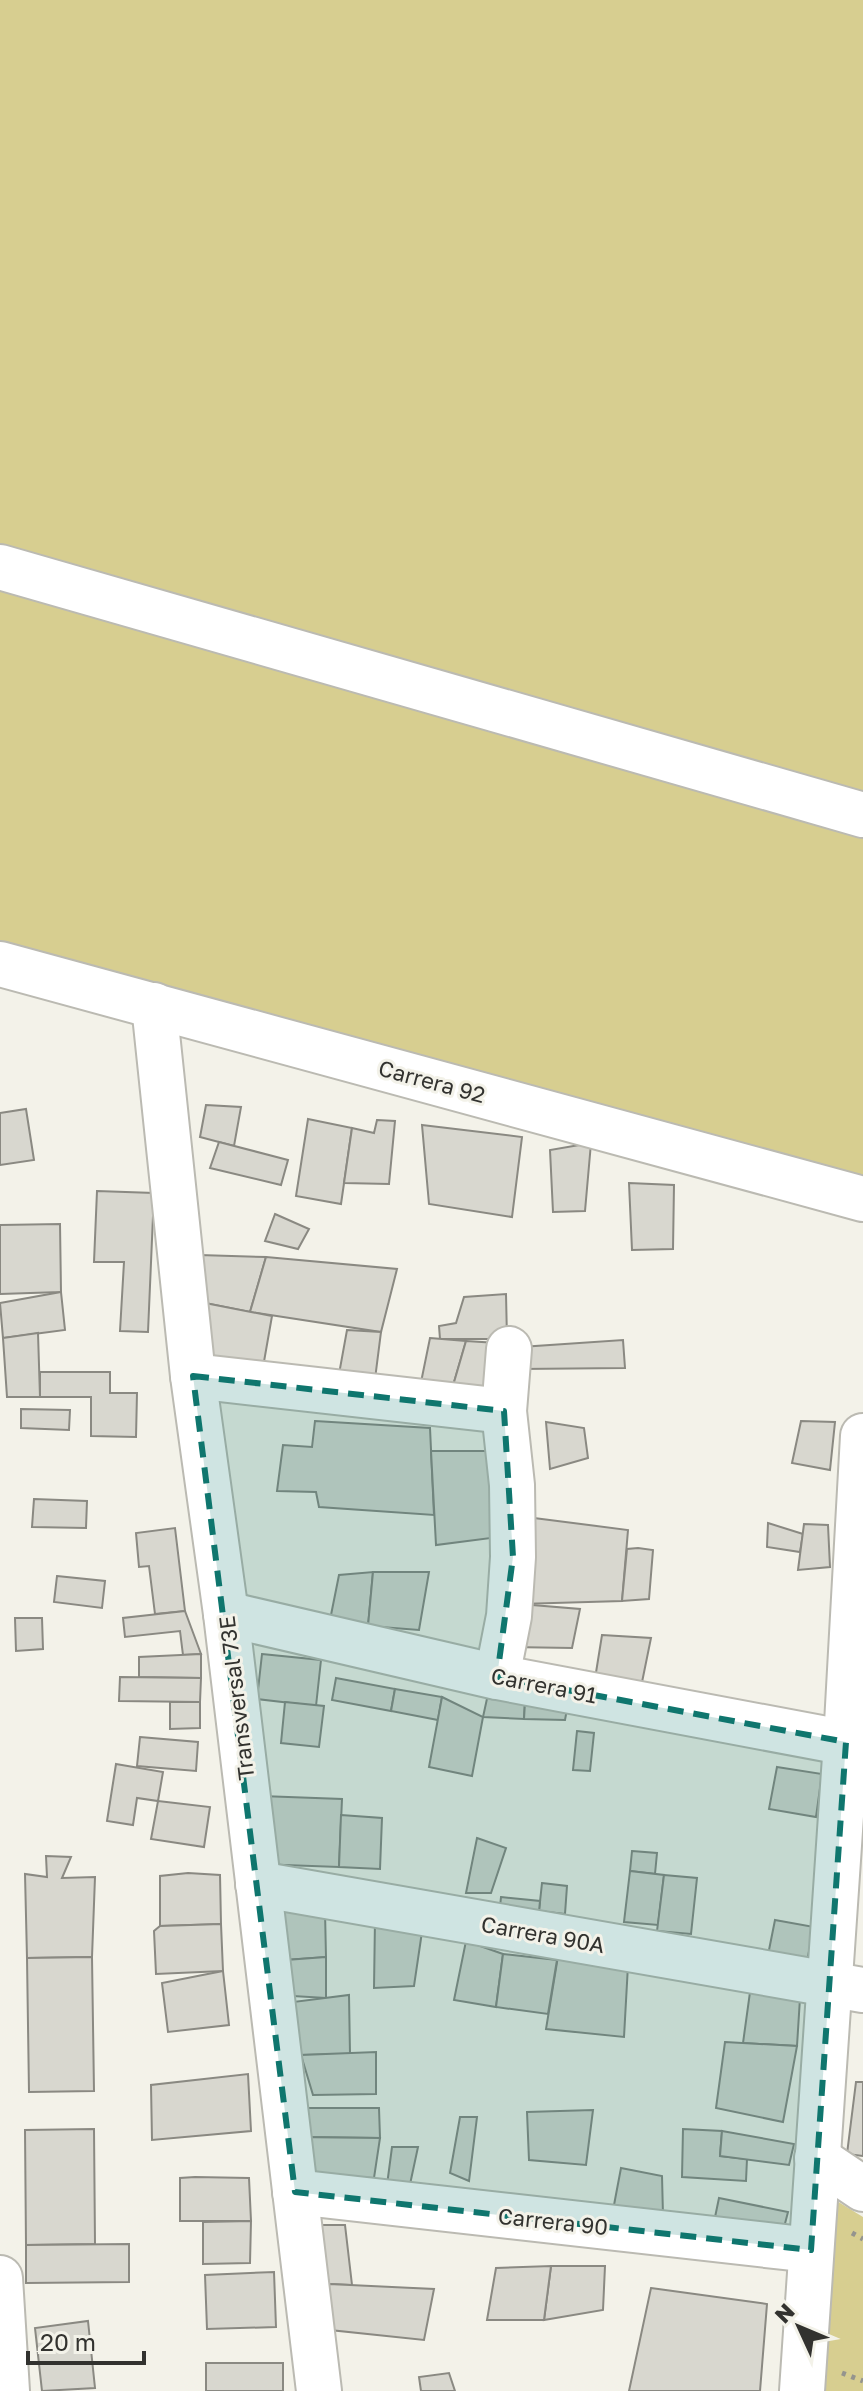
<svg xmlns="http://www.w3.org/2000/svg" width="863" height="2391" viewBox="0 0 863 2391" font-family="'Golos Text',sans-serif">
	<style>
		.green { fill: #d7ce90 }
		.building { fill: #d8d7cf; stroke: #8a8982; stroke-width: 2 }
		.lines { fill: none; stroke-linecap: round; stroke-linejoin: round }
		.minor-casing { stroke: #bbbab2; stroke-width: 48 }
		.path { stroke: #94948e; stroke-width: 5; stroke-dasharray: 4 6; stroke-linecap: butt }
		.minor { stroke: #fff; stroke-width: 44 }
		.marked { fill: #0f766e; fill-opacity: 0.2; stroke: #0f766e; stroke-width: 6; stroke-dasharray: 16 10; stroke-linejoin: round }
		.labels { text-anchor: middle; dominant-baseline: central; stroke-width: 6; stroke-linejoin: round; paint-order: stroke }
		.street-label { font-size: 22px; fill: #32322f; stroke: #f3f2e9 }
	</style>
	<rect width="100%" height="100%" fill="#f3f2e9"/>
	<g class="green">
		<path d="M 0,0 L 863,0 L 863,1178 L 0,945 Z"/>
		<path d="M 827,2195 L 863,2217 L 863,2391 L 816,2391 Z"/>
	</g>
	<g class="building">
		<path d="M 206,1105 L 241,1107 L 234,1146 L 200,1137 Z"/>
		<path d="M 26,1109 L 34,1160 L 0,1165 L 0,1113 Z"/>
		<path d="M 308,1119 L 352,1128 L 341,1204 L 296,1196 Z"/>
		<path d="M 377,1120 L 395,1121 L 389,1184 L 344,1183 L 352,1128 L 374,1133 Z"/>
		<path d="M 422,1125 L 522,1137 L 512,1217 L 429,1204 Z"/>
		<path d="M 219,1142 L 288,1160 L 281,1185 L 210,1168 Z"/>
		<path d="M 591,1143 L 585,1211 L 553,1212 L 550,1150 Z"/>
		<path d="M 629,1183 L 674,1185 L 673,1249 L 632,1250 Z"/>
		<path d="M 97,1191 L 154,1193 L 148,1332 L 120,1331 L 124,1262 L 94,1262 Z"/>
		<path d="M 275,1214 L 309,1229 L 298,1249 L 265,1241 Z"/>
		<path d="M 60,1224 L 61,1292 L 0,1294 L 0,1225 Z"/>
		<path d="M 199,1255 L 266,1257 L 250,1312 L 205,1303 Z"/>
		<path d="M 266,1257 L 397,1269 L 381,1332 L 250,1312 Z"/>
		<path d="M 61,1292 L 65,1330 L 3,1338 L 0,1303 Z"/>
		<path d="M 506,1294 L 507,1339 L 440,1339 L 439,1326 L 456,1323 L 464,1297 Z"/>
		<path d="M 205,1303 L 272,1316 L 262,1373 L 206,1357 Z"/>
		<path d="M 347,1330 L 381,1332 L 374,1387 L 337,1385 Z"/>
		<path d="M 38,1333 L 40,1397 L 7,1397 L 3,1338 Z"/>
		<path d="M 430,1338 L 466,1341 L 450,1396 L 419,1392 Z"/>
		<path d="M 623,1340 L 625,1368 L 520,1369 L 521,1347 Z"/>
		<path d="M 466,1341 L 497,1343 L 487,1401 L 450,1396 Z"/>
		<path d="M 40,1372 L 110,1372 L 110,1393 L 137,1393 L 136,1437 L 91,1436 L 91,1397 L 40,1397 Z"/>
		<path d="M 21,1409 L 70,1410 L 69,1430 L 21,1428 Z"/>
		<path d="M 315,1421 L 430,1428 L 434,1515 L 319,1507 L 316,1492 L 277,1491 L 283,1445 L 312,1447 Z"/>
		<path d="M 801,1421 L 835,1422 L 830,1470 L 792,1463 Z"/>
		<path d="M 546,1422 L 584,1428 L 588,1458 L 550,1469 Z"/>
		<path d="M 431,1451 L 489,1451 L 499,1537 L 436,1545 Z"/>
		<path d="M 34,1499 L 87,1501 L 86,1528 L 32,1527 Z"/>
		<path d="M 534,1518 L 628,1530 L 622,1601 L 520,1604 Z"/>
		<path d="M 768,1523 L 803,1534 L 800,1552 L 767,1547 Z"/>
		<path d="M 804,1524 L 828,1525 L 830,1567 L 798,1570 Z"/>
		<path d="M 175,1528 L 185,1611 L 155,1614 L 149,1566 L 139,1567 L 136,1533 Z"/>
		<path d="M 638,1548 L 653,1550 L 649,1599 L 622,1601 L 627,1549 Z"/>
		<path d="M 373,1572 L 368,1626 L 330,1620 L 339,1575 Z"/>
		<path d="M 373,1572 L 429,1572 L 419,1630 L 368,1626 Z"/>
		<path d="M 57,1576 L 105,1581 L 102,1608 L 54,1602 Z"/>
		<path d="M 520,1604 L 580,1609 L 572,1648 L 510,1647 Z"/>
		<path d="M 185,1611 L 201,1654 L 183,1655 L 180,1631 L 125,1637 L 123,1618 Z"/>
		<path d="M 15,1618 L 42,1618 L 43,1649 L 16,1651 Z"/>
		<path d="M 602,1635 L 651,1638 L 640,1692 L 594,1685 Z"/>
		<path d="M 201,1654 L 201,1678 L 139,1677 L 139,1657 Z"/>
		<path d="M 262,1654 L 321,1660 L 316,1706 L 257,1699 Z"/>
		<path d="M 120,1677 L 201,1678 L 200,1702 L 119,1701 Z"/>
		<path d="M 336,1678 L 395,1689 L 391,1711 L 332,1700 Z"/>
		<path d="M 395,1689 L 442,1697 L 438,1720 L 391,1711 Z"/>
		<path d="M 488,1694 L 525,1702 L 524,1719 L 483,1717 Z"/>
		<path d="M 442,1697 L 483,1717 L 472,1776 L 429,1767 Z"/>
		<path d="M 170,1702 L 200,1702 L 200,1728 L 170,1729 Z"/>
		<path d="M 285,1702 L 324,1706 L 319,1747 L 281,1743 Z"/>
		<path d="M 525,1702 L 567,1709 L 565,1720 L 524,1719 Z"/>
		<path d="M 577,1731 L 594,1733 L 590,1771 L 573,1770 Z"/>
		<path d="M 140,1737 L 198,1742 L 196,1771 L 137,1766 Z"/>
		<path d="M 116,1764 L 163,1772 L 158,1801 L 137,1798 L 133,1825 L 107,1821 Z"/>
		<path d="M 777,1767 L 822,1774 L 816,1817 L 769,1809 Z"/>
		<path d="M 261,1796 L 342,1799 L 339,1867 L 257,1864 Z"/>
		<path d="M 158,1801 L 210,1807 L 204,1847 L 151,1839 Z"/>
		<path d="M 341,1815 L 382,1818 L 380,1869 L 339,1867 Z"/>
		<path d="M 477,1838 L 506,1848 L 491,1893 L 466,1893 Z"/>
		<path d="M 632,1851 L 657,1853 L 655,1874 L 630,1871 Z"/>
		<path d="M 46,1856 L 71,1857 L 62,1878 L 95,1877 L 92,1957 L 27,1958 L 25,1874 L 47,1877 Z"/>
		<path d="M 630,1871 L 664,1875 L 658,1925 L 624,1922 Z"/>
		<path d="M 188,1873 L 220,1875 L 221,1924 L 160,1926 L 160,1876 Z"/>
		<path d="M 664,1875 L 697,1878 L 691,1934 L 657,1931 Z"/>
		<path d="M 542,1883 L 567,1886 L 565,1914 L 539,1911 Z"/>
		<path d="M 501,1897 L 540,1901 L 539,1911 L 500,1907 Z"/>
		<path d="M 274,1909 L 325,1911 L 326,1957 L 272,1961 Z"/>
		<path d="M 375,1919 L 423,1925 L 414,1986 L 374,1988 Z"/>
		<path d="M 775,1920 L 814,1927 L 807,1961 L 768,1955 Z"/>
		<path d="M 221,1924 L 223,1971 L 156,1974 L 154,1931 L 160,1926 Z"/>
		<path d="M 466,1941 L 503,1954 L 496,2007 L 454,2000 Z"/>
		<path d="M 559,1950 L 628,1965 L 624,2037 L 546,2029 Z"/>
		<path d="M 503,1954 L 557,1960 L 548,2014 L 496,2007 Z"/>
		<path d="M 92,1957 L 94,2091 L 29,2092 L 27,1958 Z"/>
		<path d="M 326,1957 L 326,1998 L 276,1995 L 272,1961 Z"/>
		<path d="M 223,1971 L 229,2025 L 168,2032 L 162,1983 Z"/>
		<path d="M 750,1992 L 800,1998 L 797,2046 L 743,2043 Z"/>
		<path d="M 349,1995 L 350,2054 L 301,2055 L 293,2002 Z"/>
		<path d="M 725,2042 L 797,2046 L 783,2122 L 716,2108 Z"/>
		<path d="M 376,2052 L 376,2094 L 313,2095 L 301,2055 Z"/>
		<path d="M 248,2074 L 251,2131 L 152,2140 L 151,2085 Z"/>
		<path d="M 856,2082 L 863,2082 L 863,2156 L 847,2154 Z"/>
		<path d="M 307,2108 L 379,2108 L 380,2138 L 305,2137 Z"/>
		<path d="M 593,2110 L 586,2165 L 529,2160 L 527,2112 Z"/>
		<path d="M 460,2117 L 477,2117 L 469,2181 L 450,2173 Z"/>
		<path d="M 94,2129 L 95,2244 L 26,2245 L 25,2130 Z"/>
		<path d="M 683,2129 L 722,2131 L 720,2156 L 747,2159 L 746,2181 L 682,2177 Z"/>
		<path d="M 722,2131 L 794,2144 L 789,2165 L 720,2156 Z"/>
		<path d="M 294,2137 L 380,2138 L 374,2178 L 299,2175 Z"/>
		<path d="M 392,2147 L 418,2147 L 409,2189 L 387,2185 Z"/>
		<path d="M 621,2168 L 662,2176 L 663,2215 L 614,2205 Z"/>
		<path d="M 195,2177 L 249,2178 L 251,2221 L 180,2221 L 180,2178 Z"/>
		<path d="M 719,2198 L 788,2212 L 782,2235 L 714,2222 Z"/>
		<path d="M 251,2221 L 250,2263 L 203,2264 L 203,2222 Z"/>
		<path d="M 318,2225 L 345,2225 L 352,2285 L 329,2284 Z"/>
		<path d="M 129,2244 L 129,2282 L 26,2283 L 26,2245 Z"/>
		<path d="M 551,2266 L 605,2266 L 603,2310 L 544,2320 Z"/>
		<path d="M 551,2266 L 544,2320 L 487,2320 L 496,2268 Z"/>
		<path d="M 274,2272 L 276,2327 L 207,2329 L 205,2275 Z"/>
		<path d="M 329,2284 L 434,2289 L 424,2340 L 330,2330 Z"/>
		<path d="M 651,2288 L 767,2304 L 760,2391 L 629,2391 Z"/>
		<path d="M 88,2321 L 95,2388 L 42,2391 L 35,2328 Z"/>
		<rect x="206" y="2363" width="77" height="28"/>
		<path d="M 449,2373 L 455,2391 L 421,2391 L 419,2377 Z"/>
	</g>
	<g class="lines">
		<defs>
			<g id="minor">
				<path d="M 0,567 L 863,815"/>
				<path d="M 0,964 L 863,1199"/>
				<path d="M 154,1005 L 193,1376 L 226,1614 L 319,2391"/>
				<path d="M 193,1376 L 504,1411"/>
				<path d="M 226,1614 L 497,1677 L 863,1746"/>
				<path d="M 497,1677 L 509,1616 L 513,1557 L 512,1485 L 504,1411 L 509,1349"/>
				<path d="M 258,1884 L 863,1990"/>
				<path d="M 817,2158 L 863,2189"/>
				<path d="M 295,2192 L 811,2250"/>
				<path d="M 0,2278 L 7,2391"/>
				<path d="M 802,2391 L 846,1742 L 863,1436"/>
			</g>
		</defs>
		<use href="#minor" class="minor-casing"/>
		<g class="path">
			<path d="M 852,2233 L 863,2239"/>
			<path d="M 842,2373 L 863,2381"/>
		</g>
		<use href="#minor" class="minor"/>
	</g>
	<path class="marked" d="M 193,1376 L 504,1411 L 513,1557 L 497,1677 L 846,1742 L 811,2250 L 295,2192 Z"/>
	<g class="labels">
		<g class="street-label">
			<text transform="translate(432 1081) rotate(15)">Carrera 92</text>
			<text transform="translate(544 1685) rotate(11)">Carrera 91</text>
			<text transform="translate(236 1698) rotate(-97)">Transversal 73E</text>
			<text transform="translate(543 1934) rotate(10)">Carrera 90A</text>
			<text transform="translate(553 2221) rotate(6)">Carrera 90</text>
		</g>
	</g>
	<g transform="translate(799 2327) rotate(314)" stroke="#f3f2e9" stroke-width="6" paint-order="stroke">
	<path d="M0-6L14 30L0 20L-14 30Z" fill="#32322f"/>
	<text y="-12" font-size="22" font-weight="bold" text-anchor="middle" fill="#32322f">N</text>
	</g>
	<path d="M28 2351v12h116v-12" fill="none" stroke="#32322f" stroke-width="4"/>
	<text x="40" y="2351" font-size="24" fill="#32322f" stroke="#f3f2e9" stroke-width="6" paint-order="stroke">20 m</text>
</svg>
